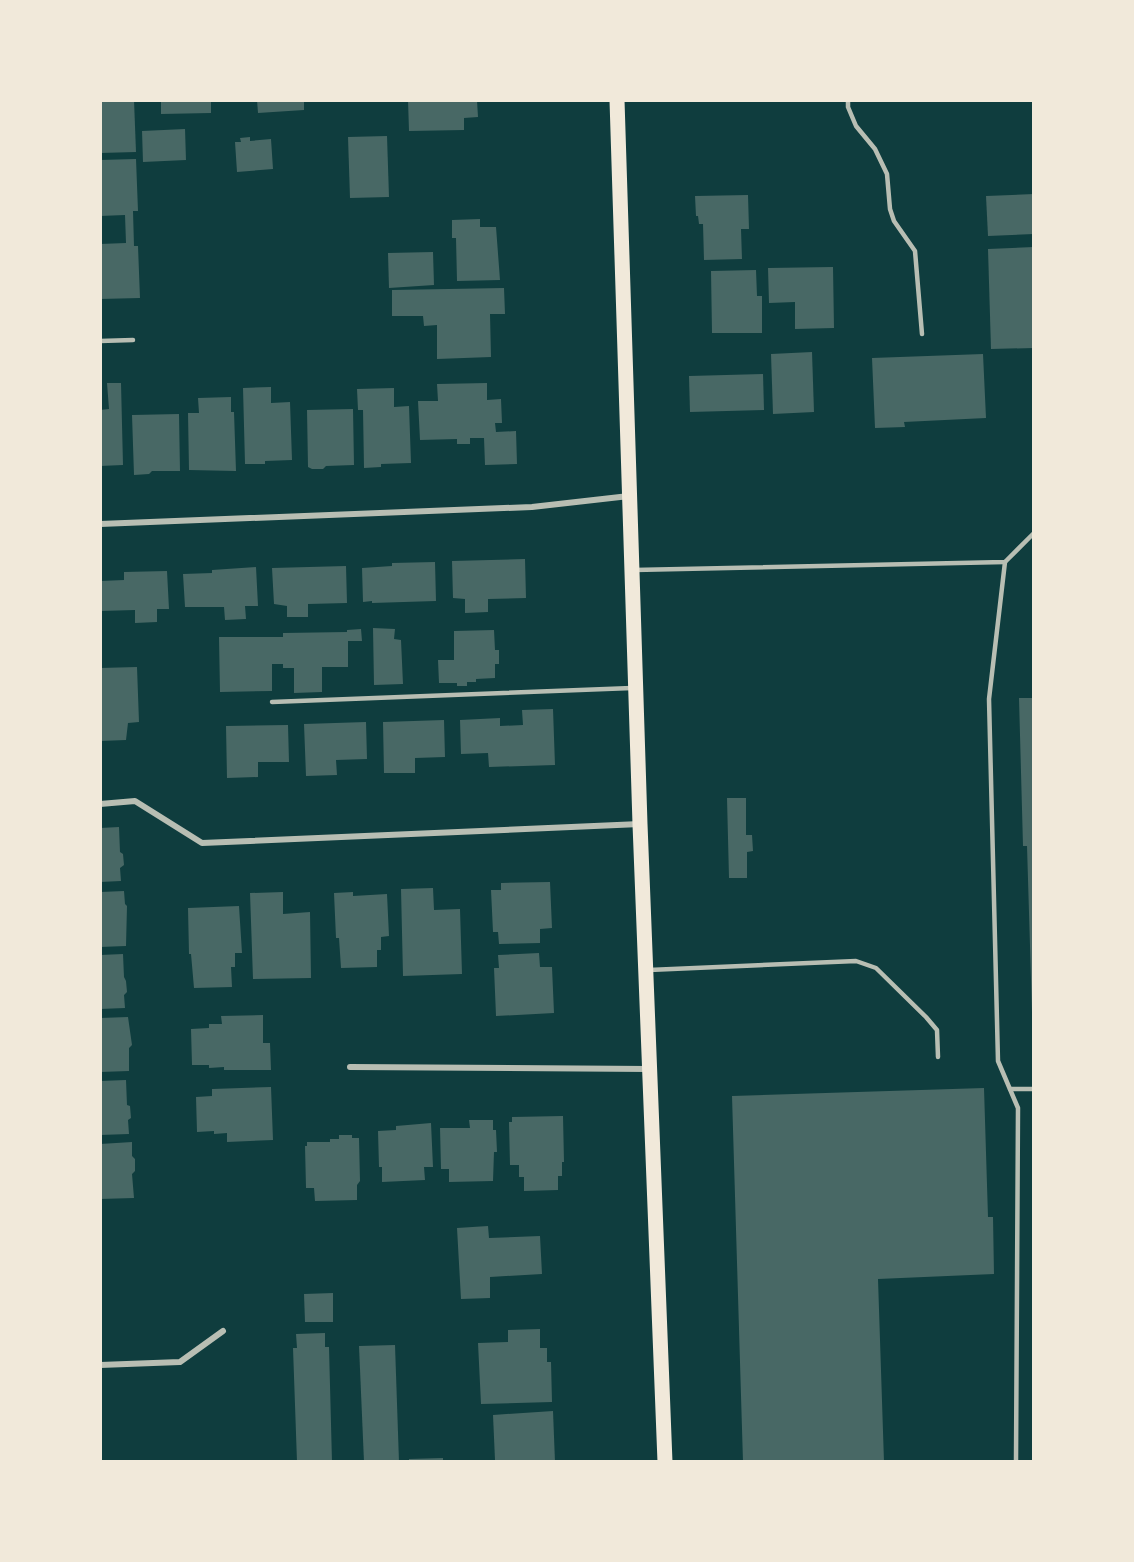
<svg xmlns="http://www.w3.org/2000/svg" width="1134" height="1562" viewBox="0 0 1134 1562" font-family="'Nunito Sans',sans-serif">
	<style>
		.building { fill: #486865 }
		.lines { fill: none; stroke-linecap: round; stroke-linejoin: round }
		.service { stroke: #b8beb3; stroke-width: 4.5 }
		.minor { stroke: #b8beb3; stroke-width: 6 }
		.primary { stroke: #f1e9da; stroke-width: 15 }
	</style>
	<rect width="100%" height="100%" fill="#0f3d3e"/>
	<g class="building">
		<path d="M 100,100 L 134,100 L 136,152 L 100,153 Z"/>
		<path d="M 161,100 L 211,100 L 211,113 L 161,114 Z"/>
		<path d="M 257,100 L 304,100 L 304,110 L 258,113 Z"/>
		<path d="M 408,100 L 477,100 L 478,117 L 464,118 L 464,130 L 409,131 Z"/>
		<path d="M 185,129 L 186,160 L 143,162 L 142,131 Z"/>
		<path d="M 387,136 L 389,197 L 350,198 L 348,137 Z"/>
		<path d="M 250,137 L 250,141 L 271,139 L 273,169 L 237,172 L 235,142 L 241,142 L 240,138 Z"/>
		<path d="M 136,159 L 138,211 L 133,211 L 134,246 L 138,246 L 140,298 L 100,299 L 100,244 L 126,243 L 125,215 L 100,216 L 100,160 Z"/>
		<path d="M 1034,194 L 1034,234 L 988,236 L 986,196 Z"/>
		<path d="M 748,195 L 749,229 L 741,229 L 742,259 L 704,260 L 703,224 L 699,224 L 698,216 L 696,216 L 695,196 Z"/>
		<path d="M 480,219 L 480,227 L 496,227 L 500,280 L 457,281 L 456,238 L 452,238 L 452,220 Z"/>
		<path d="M 1034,247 L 1034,348 L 991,349 L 988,249 Z"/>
		<path d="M 433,252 L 434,285 L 389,288 L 388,253 Z"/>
		<path d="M 833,267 L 834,328 L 795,329 L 795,302 L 769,303 L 768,268 Z"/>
		<path d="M 756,270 L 757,296 L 762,296 L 762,333 L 712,333 L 711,271 Z"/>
		<path d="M 504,288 L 505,314 L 490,314 L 491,357 L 437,359 L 437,325 L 424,326 L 423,316 L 392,316 L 392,290 Z"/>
		<path d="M 812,352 L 814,412 L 773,414 L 771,354 Z"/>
		<path d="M 983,354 L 986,418 L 904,422 L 905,427 L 875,428 L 872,358 Z"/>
		<path d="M 763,374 L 764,410 L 690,412 L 689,376 Z"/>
		<path d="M 107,383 L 121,383 L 123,465 L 100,466 L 100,410 L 109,409 Z"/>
		<path d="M 487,383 L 487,400 L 501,399 L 502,423 L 495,423 L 496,432 L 516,431 L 517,464 L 485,465 L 484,438 L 470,438 L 470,444 L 457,444 L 457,439 L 420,440 L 418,401 L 438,401 L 437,384 Z"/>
		<path d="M 271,387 L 271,403 L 290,402 L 292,460 L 265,461 L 265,464 L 245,464 L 243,388 Z"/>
		<path d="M 394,388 L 394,407 L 409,406 L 411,463 L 381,464 L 381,467 L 364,468 L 363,410 L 358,410 L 357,389 Z"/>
		<path d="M 231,397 L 231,412 L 234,412 L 236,471 L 189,470 L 188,413 L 199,413 L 198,398 Z"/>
		<path d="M 353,409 L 354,465 L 326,466 L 323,469 L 312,469 L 308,467 L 307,410 Z"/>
		<path d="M 179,414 L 180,471 L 152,471 L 149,474 L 134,475 L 132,415 Z"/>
		<path d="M 525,559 L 526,598 L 488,599 L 488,612 L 465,613 L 465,599 L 453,598 L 452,561 Z"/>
		<path d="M 435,562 L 436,601 L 372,603 L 372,601 L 363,602 L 362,568 L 392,566 L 392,563 Z"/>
		<path d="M 346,566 L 347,603 L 308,604 L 308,617 L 287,617 L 287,606 L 274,604 L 272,568 Z"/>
		<path d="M 256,567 L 258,606 L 245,606 L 246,619 L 225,620 L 224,607 L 185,607 L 183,574 L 212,573 L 212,570 Z"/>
		<path d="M 167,571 L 169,609 L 157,609 L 157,622 L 135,623 L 135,610 L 100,611 L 100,581 L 124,580 L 124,572 Z"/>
		<path d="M 373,628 L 395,629 L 394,639 L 401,640 L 403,684 L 374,685 Z"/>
		<path d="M 361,629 L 362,641 L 348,641 L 348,667 L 322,667 L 322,692 L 294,693 L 294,668 L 283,668 L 283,664 L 272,664 L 272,691 L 220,692 L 219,637 L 283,637 L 283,633 L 347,632 L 347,630 Z"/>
		<path d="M 494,630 L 495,650 L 499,650 L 499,664 L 495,664 L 495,678 L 476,679 L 476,682 L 467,682 L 467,686 L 457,686 L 457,683 L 439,683 L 438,660 L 454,660 L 454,631 Z"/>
		<path d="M 137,667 L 139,722 L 128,723 L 126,740 L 100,741 L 100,668 Z"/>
		<path d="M 1019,698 L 1034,698 L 1034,1013 L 1032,1013 L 1027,846 L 1023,846 Z"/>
		<path d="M 553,709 L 555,765 L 489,767 L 488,753 L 461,754 L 460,720 L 500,718 L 500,726 L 523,725 L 522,710 Z"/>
		<path d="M 444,720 L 445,757 L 415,758 L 415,773 L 384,773 L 383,722 Z"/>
		<path d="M 366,722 L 367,759 L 336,760 L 337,775 L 306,776 L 304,724 Z"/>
		<path d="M 288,725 L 289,762 L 258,762 L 258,777 L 227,778 L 226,726 Z"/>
		<path d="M 727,798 L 746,798 L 746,835 L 752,835 L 753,851 L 747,852 L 747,878 L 729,878 Z"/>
		<path d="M 119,827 L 120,852 L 123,854 L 124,865 L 120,868 L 121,881 L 100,882 L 100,828 Z"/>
		<path d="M 550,882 L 552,928 L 540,929 L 540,943 L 499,944 L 498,932 L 493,932 L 491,890 L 501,890 L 501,883 Z"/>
		<path d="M 433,888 L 434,910 L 460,909 L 462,974 L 403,976 L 401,889 Z"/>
		<path d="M 124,891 L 125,904 L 127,906 L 126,946 L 100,947 L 100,892 Z"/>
		<path d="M 283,892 L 283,914 L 310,912 L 311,978 L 253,979 L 250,893 Z"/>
		<path d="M 353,892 L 353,896 L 387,894 L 389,936 L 381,937 L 381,950 L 377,950 L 377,967 L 341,968 L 339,938 L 336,938 L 334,893 Z"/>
		<path d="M 239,906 L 242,953 L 235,953 L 235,967 L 231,967 L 232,987 L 194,988 L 191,954 L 189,954 L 188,908 Z"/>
		<path d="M 539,953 L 540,967 L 552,967 L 554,1013 L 496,1016 L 494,968 L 499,968 L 498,955 Z"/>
		<path d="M 123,954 L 124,977 L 126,981 L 127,992 L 124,995 L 125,1008 L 100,1009 L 100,955 Z"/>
		<path d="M 263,1015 L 263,1043 L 270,1043 L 271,1070 L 224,1070 L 224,1067 L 209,1068 L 209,1065 L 192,1065 L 191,1029 L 209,1028 L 209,1024 L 222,1024 L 221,1016 Z"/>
		<path d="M 128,1017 L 132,1045 L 129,1048 L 129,1071 L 100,1072 L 100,1018 Z"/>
		<path d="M 126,1080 L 127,1105 L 130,1106 L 131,1118 L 128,1120 L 129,1134 L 100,1135 L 100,1081 Z"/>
		<path d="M 271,1087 L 273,1140 L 227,1142 L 227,1133 L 214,1134 L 214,1131 L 197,1132 L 196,1097 L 212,1096 L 212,1089 Z"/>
		<path d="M 984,1088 L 988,1217 L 993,1217 L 994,1274 L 878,1279 L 884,1462 L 743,1462 L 732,1096 Z"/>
		<path d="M 563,1116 L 564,1162 L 562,1162 L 562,1176 L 558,1176 L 558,1190 L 524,1191 L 524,1177 L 519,1177 L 519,1165 L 510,1165 L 509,1122 L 512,1122 L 512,1117 Z"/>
		<path d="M 469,1120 L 493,1120 L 493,1130 L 496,1130 L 497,1152 L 494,1152 L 493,1181 L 449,1182 L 449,1169 L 441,1169 L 440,1128 L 470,1128 Z"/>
		<path d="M 431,1123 L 433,1167 L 424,1167 L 425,1180 L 382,1182 L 382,1167 L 379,1167 L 378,1131 L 396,1130 L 396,1126 Z"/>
		<path d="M 339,1135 L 352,1135 L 352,1138 L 359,1138 L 360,1181 L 357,1185 L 357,1200 L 315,1201 L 314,1188 L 306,1188 L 305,1146 L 307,1146 L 307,1142 L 330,1142 L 330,1139 L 339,1139 Z"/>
		<path d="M 132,1142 L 132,1156 L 135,1159 L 135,1171 L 132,1174 L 134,1198 L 100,1199 L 100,1144 Z"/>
		<path d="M 488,1226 L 489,1238 L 540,1236 L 542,1274 L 490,1277 L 490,1298 L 461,1299 L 457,1228 Z"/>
		<path d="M 333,1293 L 333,1322 L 305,1322 L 304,1294 Z"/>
		<path d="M 540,1329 L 540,1348 L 547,1348 L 547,1362 L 551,1362 L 552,1402 L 481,1404 L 478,1343 L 508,1342 L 508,1330 Z"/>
		<path d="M 325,1333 L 325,1347 L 329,1347 L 332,1462 L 297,1462 L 293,1348 L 297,1348 L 296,1334 Z"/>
		<path d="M 395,1345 L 399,1462 L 364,1462 L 359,1346 Z"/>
		<path d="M 553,1411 L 555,1462 L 498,1462 L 495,1460 L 493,1415 Z"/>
		<path d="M 443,1458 L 443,1462 L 409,1462 L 409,1459 Z"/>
	</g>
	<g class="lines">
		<g class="service">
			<path d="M 848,100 L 848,107 L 856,126 L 875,149 L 887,174 L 890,209 L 894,221 L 915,251 L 922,334"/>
			<path d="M 100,341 L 133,340"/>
			<path d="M 1005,562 L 989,699 L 998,1061 L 1018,1108 L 1016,1462"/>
			<path d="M 634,570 L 1005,562 L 1034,533"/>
			<path d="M 272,702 L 632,688"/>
			<path d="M 649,970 L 856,961 L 876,968 L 926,1017 L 937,1030 L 938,1057"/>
			<path d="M 1010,1089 L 1034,1089"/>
		</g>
		<g class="minor">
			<path d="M 100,524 L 532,507 L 629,496"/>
			<path d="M 100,804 L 135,801 L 202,843 L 640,824"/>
			<path d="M 350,1067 L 649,1069"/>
			<path d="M 100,1365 L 180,1362 L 223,1331"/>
		</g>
		<path class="primary" d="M 617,100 L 640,824 L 665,1462"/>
	</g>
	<rect width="1134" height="1562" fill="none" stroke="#f1e9da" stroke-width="204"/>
</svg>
